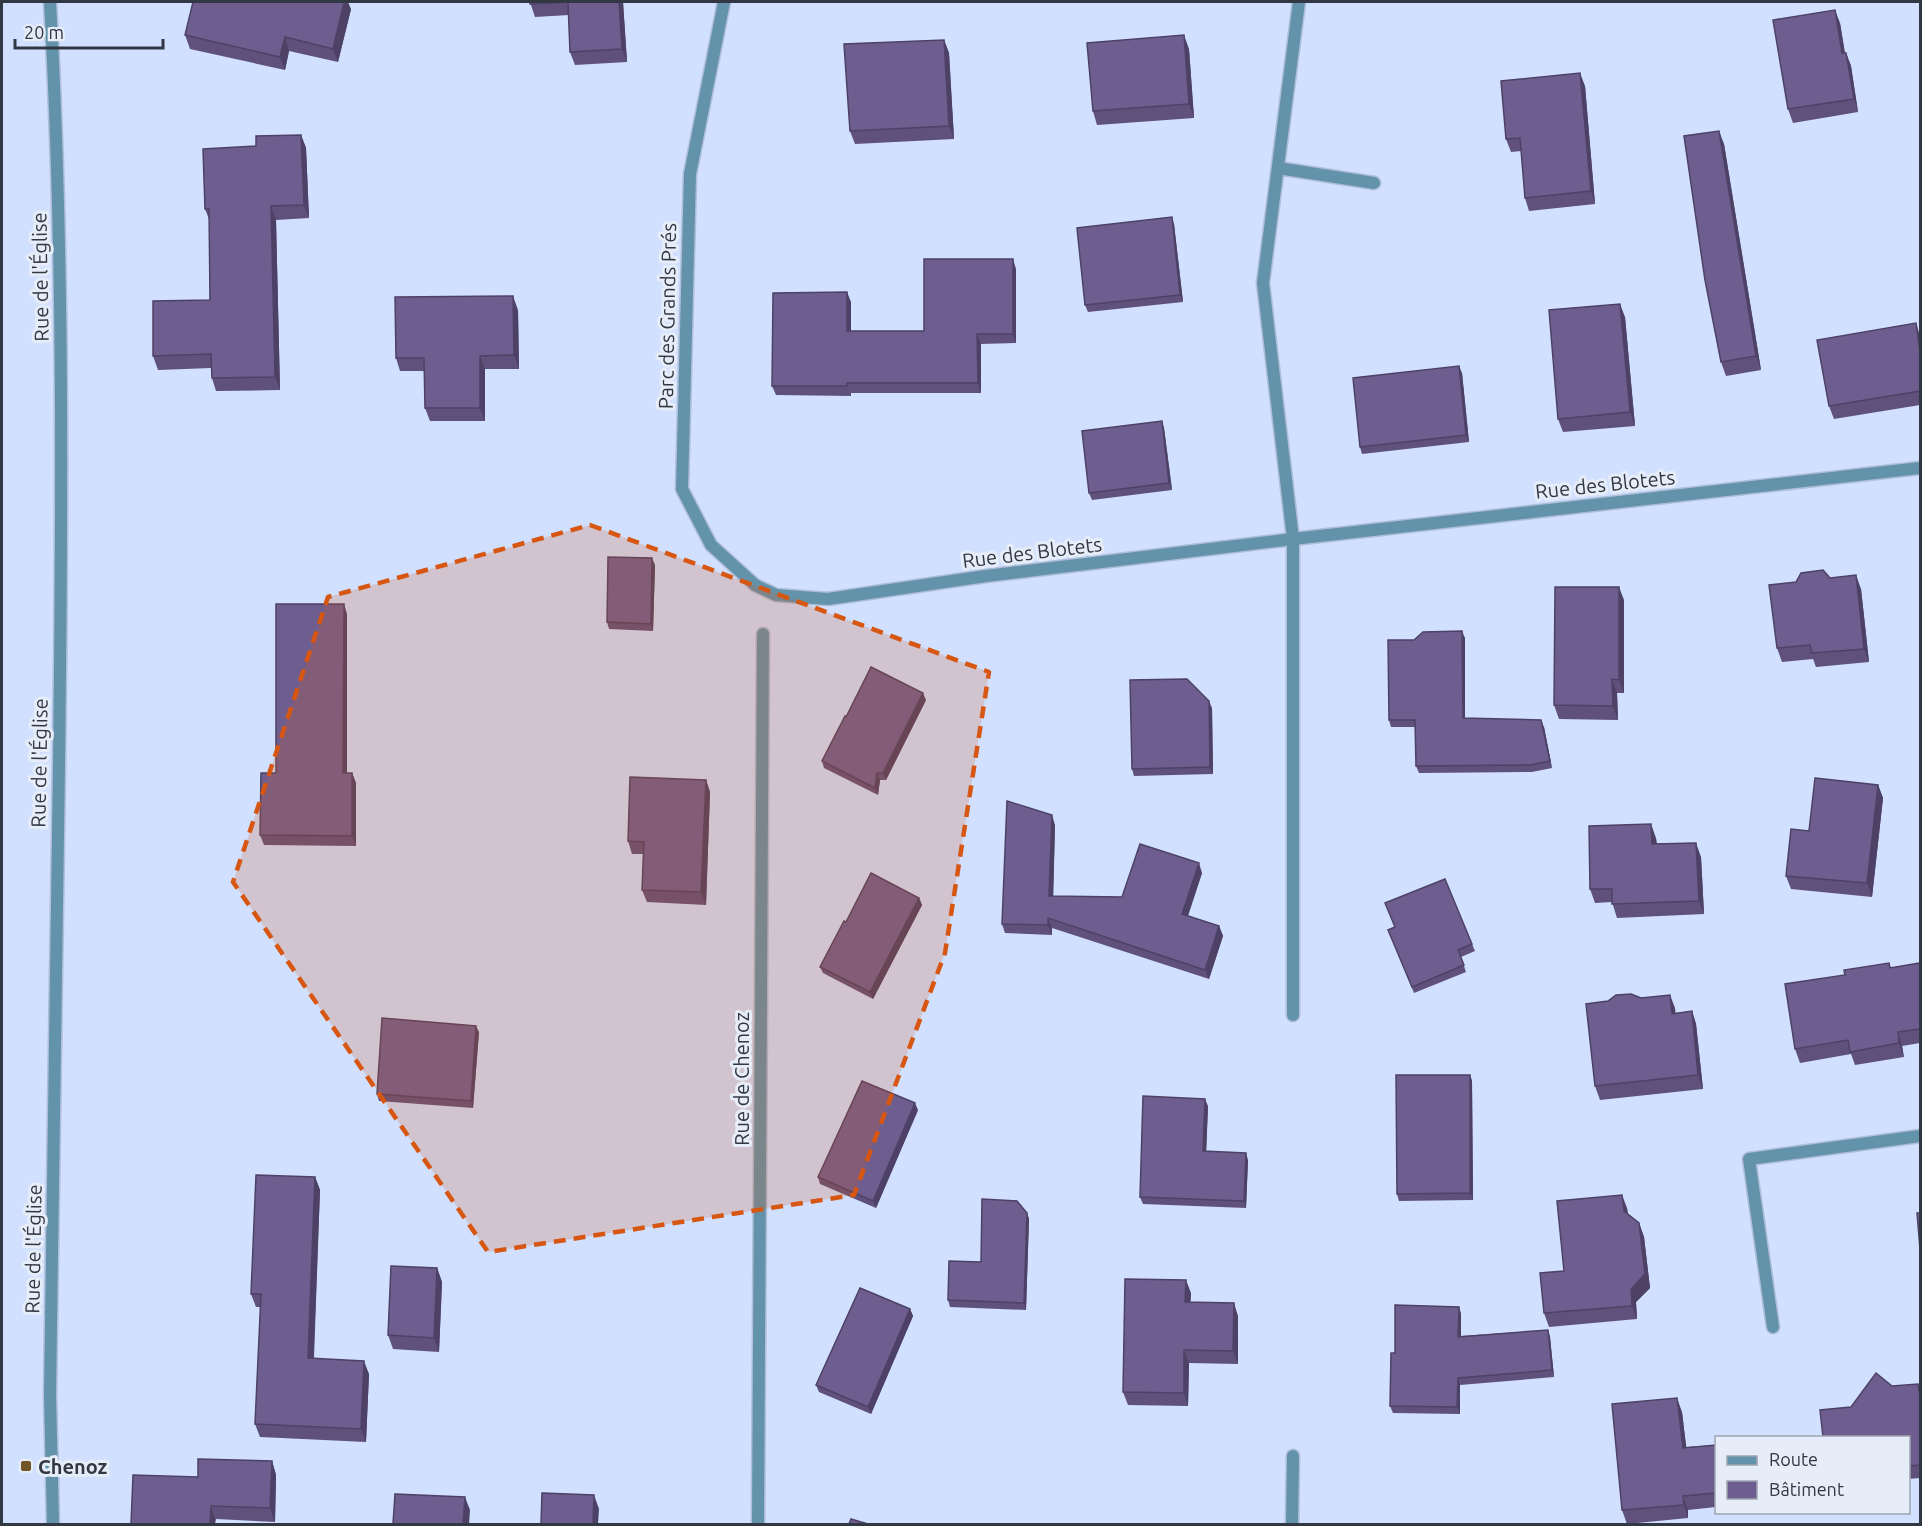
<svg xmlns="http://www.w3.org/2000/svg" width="1922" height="1526" viewBox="0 0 1922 1526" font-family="Ubuntu,sans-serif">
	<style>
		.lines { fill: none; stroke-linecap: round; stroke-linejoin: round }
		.street-casing { stroke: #b0bed9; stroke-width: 15 }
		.street { stroke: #6393aa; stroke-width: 12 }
		.wall { fill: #5f517c }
		.shaded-wall { fill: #4d4265 }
		.building { fill: #6e5e90; stroke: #4d4265; stroke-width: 1.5 }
		.marked { fill: #d65612; fill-opacity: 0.2; stroke: #d65612; stroke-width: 4.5; stroke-dasharray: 12 8; stroke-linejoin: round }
		.poi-dot { fill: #725429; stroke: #e6edf9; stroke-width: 2 }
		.labels { text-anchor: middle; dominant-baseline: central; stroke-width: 6; stroke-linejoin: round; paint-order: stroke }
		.street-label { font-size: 20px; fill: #323843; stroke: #e6edf9 }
		.poi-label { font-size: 20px; font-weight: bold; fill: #323843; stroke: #e6edf9; text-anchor: start }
	</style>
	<rect width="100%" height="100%" fill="#d0e0fe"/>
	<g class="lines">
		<defs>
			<g id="street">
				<path d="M 50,2 C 64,256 62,510 59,765 C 56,975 53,1185 50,1395 L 53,1524"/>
				<path d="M 724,2 L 690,174 L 682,489 L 711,545 L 755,585 L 776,595 L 828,599 L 986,576 L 1293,539 L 1920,468"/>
				<path d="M 1278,168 L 1374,183"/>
				<path d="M 1293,1015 L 1293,539 L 1263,283 L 1299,2"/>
				<path d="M 1773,1327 L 1749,1159 L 1920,1136"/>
				<path d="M 758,1524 L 763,634"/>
				<path d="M 1292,1524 L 1293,1456"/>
			</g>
		</defs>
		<use href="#street" class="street-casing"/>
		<use href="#street" class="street"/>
	</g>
	<g class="wall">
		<path d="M 530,2 L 623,2 L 627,62 L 575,65 L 570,52 L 569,15 L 535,17 Z"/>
		<path d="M 351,9 L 338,62 L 289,51 L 285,70 L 190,49 L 185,35 Z"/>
		<path d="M 1840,23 L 1845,53 L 1846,53 L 1851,66 L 1858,112 L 1793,123 L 1788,109 Z"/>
		<path d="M 944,40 L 949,53 L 954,139 L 855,144 L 850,131 Z"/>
		<path d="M 1189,49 L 1194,118 L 1097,125 L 1093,111 Z"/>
		<path d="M 1585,86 L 1595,204 L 1529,211 L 1525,198 L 1521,151 L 1511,152 L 1506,139 Z"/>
		<path d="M 301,135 L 306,148 L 309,218 L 276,220 L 280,390 L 216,391 L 212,378 L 211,368 L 158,370 L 153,356 L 210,300 L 209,219 L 205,209 L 256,146 Z"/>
		<path d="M 1724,144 L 1761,370 L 1726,376 L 1721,362 Z"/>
		<path d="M 1174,224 L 1183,302 L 1088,312 L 1085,305 Z"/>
		<path d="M 1016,269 L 1016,343 L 981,344 L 981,393 L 851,393 L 851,396 L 776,395 L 772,386 L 851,302 L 851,331 L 924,331 Z"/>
		<path d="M 518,310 L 519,369 L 485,369 L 485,421 L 430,421 L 425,408 L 425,371 L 400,371 L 396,358 Z"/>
		<path d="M 1625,317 L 1635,426 L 1563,432 L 1558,419 Z"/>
		<path d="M 1920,338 L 1920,405 L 1834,419 L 1829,406 Z"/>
		<path d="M 1462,373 L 1469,442 L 1362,454 L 1360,447 Z"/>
		<path d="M 1164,428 L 1172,490 L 1092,500 L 1089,493 Z"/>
		<path d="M 655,565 L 653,631 L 609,629 L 607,622 Z"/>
		<path d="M 1830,578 L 1861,589 L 1869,662 L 1816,667 L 1813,659 L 1782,662 L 1777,648 Z"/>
		<path d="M 1624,600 L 1624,693 L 1617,693 L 1618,720 L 1559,719 L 1554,705 Z"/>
		<path d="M 347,614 L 347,773 L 352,773 L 356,783 L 356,846 L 264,845 L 260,835 L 276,773 Z"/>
		<path d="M 1465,638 L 1465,718 L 1544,727 L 1552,768 L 1532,772 L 1419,773 L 1416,766 L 1415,727 L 1391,727 L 1389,720 Z"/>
		<path d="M 926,700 L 886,780 L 880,780 L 878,795 L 824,768 L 822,761 L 846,717 Z"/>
		<path d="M 1212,708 L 1213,774 L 1134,776 L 1132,769 Z"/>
		<path d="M 706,780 L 710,792 L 706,905 L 647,902 L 642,890 L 643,854 L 632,854 L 628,841 Z"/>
		<path d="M 1878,785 L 1883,798 L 1872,897 L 1791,889 L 1786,876 L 1809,831 Z"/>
		<path d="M 1055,825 L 1053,896 L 1122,897 L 1202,873 L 1188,916 L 1219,926 L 1223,936 L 1209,979 L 1052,928 L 1052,935 L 1005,933 L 1002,924 Z"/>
		<path d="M 1656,838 L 1657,844 L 1701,857 L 1704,914 L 1617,918 L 1612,902 L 1595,903 L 1590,889 Z"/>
		<path d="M 919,898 L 922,905 L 873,999 L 823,973 L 820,967 L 846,922 Z"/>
		<path d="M 1391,936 L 1472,944 L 1475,951 L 1461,957 L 1466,972 L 1414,993 Z"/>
		<path d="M 1920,963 L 1920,1043 L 1902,1046 L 1904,1057 L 1855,1065 L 1851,1054 L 1800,1063 L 1795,1049 L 1891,968 Z"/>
		<path d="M 1641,998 L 1675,1008 L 1675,1013 L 1692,1011 L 1696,1024 L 1703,1089 L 1600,1100 L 1595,1086 Z"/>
		<path d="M 479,1032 L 473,1108 L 379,1101 L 377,1094 Z"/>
		<path d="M 1470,1075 L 1472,1081 L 1473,1200 L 1399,1201 L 1397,1194 Z"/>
		<path d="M 1208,1106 L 1206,1151 L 1248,1160 L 1246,1208 L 1143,1204 L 1140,1197 Z"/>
		<path d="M 918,1110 L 876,1208 L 820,1184 L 818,1177 Z"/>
		<path d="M 315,1177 L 320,1190 L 314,1358 L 369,1374 L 366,1442 L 260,1437 L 255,1424 L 261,1307 L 256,1307 L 251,1294 Z"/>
		<path d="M 1627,1208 L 1628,1214 L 1639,1223 L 1644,1237 L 1650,1288 L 1636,1302 L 1637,1319 L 1549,1327 L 1544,1313 L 1564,1271 Z"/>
		<path d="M 1027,1213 L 1029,1219 L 1026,1310 L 950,1307 L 948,1300 L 981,1262 Z"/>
		<path d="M 437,1268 L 442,1282 L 439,1352 L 393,1349 L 388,1335 Z"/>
		<path d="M 1191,1293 L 1190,1302 L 1238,1316 L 1238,1364 L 1189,1363 L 1188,1406 L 1128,1405 L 1123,1392 Z"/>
		<path d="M 1459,1307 L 1461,1314 L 1461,1336 L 1548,1330 L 1550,1337 L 1554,1377 L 1460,1385 L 1460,1414 L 1393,1413 L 1390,1406 L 1395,1353 Z"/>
		<path d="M 910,1309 L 913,1316 L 871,1414 L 819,1392 L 816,1385 Z"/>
		<path d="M 1892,1386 L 1920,1390 L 1920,1478 L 1908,1479 L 1908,1437 L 1851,1407 Z"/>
		<path d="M 1682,1412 L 1686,1447 L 1716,1445 L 1716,1507 L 1688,1510 L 1688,1518 L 1627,1524 L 1622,1510 Z"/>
		<path d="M 272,1461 L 276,1475 L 275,1522 L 216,1519 L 198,1477 Z"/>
	</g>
	<g class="shaded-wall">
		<path d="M 344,2 L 348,2 L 351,9 L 338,62 L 333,49 Z"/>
		<path d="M 619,2 L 623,2 L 627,62 L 622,49 Z"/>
		<path d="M 1835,10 L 1840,23 L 1847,67 L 1842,53 Z"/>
		<path d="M 1184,35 L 1189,49 L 1194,118 L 1189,104 Z"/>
		<path d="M 285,37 L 289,51 L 285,70 L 280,57 Z"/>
		<path d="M 944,40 L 949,53 L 954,139 L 949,126 Z"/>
		<path d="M 1846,53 L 1851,66 L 1858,112 L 1854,99 Z"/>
		<path d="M 1580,73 L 1585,86 L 1595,204 L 1591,191 Z"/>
		<path d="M 1719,131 L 1724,144 L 1761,370 L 1756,356 Z"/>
		<path d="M 301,135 L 306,148 L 309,218 L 304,205 Z"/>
		<path d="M 271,206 L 276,220 L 280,390 L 275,377 Z"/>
		<path d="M 1172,217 L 1174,224 L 1183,302 L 1180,295 Z"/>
		<path d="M 1013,259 L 1016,269 L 1016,343 L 1013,334 Z"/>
		<path d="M 847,292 L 851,302 L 851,341 L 847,331 Z"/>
		<path d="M 513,296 L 518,310 L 519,369 L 514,355 Z"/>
		<path d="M 1620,304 L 1625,317 L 1635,426 L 1630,412 Z"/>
		<path d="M 1916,323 L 1920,336 L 1920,352 Z"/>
		<path d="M 977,334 L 981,344 L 981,393 L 978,383 Z"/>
		<path d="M 480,356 L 485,369 L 485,421 L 480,408 Z"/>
		<path d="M 1459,366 L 1462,373 L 1469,442 L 1466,435 Z"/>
		<path d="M 1162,421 L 1164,428 L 1172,490 L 1169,483 Z"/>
		<path d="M 652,558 L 655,565 L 653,631 L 651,624 Z"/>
		<path d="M 1856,575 L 1861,589 L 1869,662 L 1864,649 Z"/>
		<path d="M 1619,587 L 1624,600 L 1624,693 L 1619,680 Z"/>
		<path d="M 344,604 L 347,614 L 347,783 L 343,773 Z"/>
		<path d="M 1462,631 L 1465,638 L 1465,725 L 1463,718 Z"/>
		<path d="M 1612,679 L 1617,693 L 1618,720 L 1613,706 Z"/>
		<path d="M 923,693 L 926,700 L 886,780 L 883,773 Z"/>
		<path d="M 1209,701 L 1212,708 L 1213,774 L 1210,767 Z"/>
		<path d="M 1541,720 L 1544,727 L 1552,768 L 1550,761 Z"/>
		<path d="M 352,773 L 356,783 L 356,846 L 352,836 Z"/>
		<path d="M 877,773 L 880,780 L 878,795 L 875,788 Z"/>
		<path d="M 706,780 L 710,792 L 706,905 L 701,892 Z"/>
		<path d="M 1878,785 L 1883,798 L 1872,897 L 1867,883 Z"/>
		<path d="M 1052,815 L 1055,825 L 1053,905 L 1049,896 Z"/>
		<path d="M 1651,824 L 1656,838 L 1657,858 L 1652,844 Z"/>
		<path d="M 1696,843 L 1701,857 L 1704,914 L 1699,901 Z"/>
		<path d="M 1199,863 L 1202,873 L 1185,924 L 1182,914 Z"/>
		<path d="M 919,898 L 922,905 L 873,999 L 870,992 Z"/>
		<path d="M 1048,918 L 1052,928 L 1052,935 L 1048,925 Z"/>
		<path d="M 1219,926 L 1223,936 L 1209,979 L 1205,970 Z"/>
		<path d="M 1670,995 L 1675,1008 L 1677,1027 L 1672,1014 Z"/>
		<path d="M 1692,1011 L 1696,1024 L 1703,1089 L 1698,1075 Z"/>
		<path d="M 476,1026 L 479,1032 L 473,1108 L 471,1101 Z"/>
		<path d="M 1898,1032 L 1902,1046 L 1904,1057 L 1899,1043 Z"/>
		<path d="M 1470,1075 L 1472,1081 L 1473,1200 L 1470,1193 Z"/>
		<path d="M 1205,1099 L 1208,1106 L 1206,1158 L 1203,1151 Z"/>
		<path d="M 915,1103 L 918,1110 L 876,1208 L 873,1201 Z"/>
		<path d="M 1246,1153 L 1248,1160 L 1246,1208 L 1244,1201 Z"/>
		<path d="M 315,1177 L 320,1190 L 313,1371 L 308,1358 Z"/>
		<path d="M 1622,1195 L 1627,1208 L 1629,1225 L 1624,1211 Z"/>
		<path d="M 1027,1213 L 1029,1219 L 1026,1310 L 1024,1303 Z"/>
		<path d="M 1639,1223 L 1644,1237 L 1650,1288 L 1636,1302 L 1637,1319 L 1632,1306 L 1631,1289 Z"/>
		<path d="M 437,1268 L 442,1282 L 439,1352 L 434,1338 Z"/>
		<path d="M 1186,1280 L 1191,1293 L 1190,1315 L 1185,1302 Z"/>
		<path d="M 1234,1303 L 1238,1316 L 1238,1364 L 1233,1351 Z"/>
		<path d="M 1459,1307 L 1461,1314 L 1461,1343 L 1458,1337 Z"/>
		<path d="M 910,1309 L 913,1316 L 871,1414 L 868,1407 Z"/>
		<path d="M 1548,1330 L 1550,1337 L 1554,1377 L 1552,1370 Z"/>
		<path d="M 1184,1350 L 1189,1363 L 1188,1406 L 1184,1393 Z"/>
		<path d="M 364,1361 L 369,1374 L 366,1442 L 361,1429 Z"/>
		<path d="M 1458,1378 L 1460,1385 L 1460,1414 L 1457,1407 Z"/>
		<path d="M 1677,1398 L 1682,1412 L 1688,1461 L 1683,1448 Z"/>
		<path d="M 272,1461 L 276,1475 L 275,1522 L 270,1508 Z"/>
		<path d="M 594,1495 L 599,1509 L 598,1524 L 593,1524 Z"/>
		<path d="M 1683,1496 L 1688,1510 L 1688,1518 L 1684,1505 Z"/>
		<path d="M 465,1497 L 470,1510 L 469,1524 L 463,1524 Z"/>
		<path d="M 211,1506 L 216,1519 L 215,1524 L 210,1524 Z"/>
	</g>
	<g class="building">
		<path d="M 193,2 L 344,2 L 333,49 L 285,37 L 280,57 L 185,35 Z"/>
		<path d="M 530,2 L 619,2 L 622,49 L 570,52 L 568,2 L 530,4 Z"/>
		<path d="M 1835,10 L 1842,53 L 1846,53 L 1854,99 L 1788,109 L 1773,20 Z"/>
		<path d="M 1184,35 L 1189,104 L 1093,111 L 1087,43 Z"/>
		<path d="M 944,40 L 949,126 L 850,131 L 844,44 Z"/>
		<path d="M 1580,73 L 1591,191 L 1525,198 L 1520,138 L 1506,139 L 1501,81 Z"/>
		<path d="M 1719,131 L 1756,356 L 1721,362 L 1705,280 L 1684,136 Z"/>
		<path d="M 301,135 L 304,205 L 271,206 L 275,377 L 212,378 L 211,354 L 153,356 L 153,301 L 210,300 L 209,209 L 205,209 L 203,149 L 256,146 L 256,136 Z"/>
		<path d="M 1172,217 L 1180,295 L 1085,305 L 1077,228 Z"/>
		<path d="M 924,259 L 1013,259 L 1013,334 L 977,334 L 978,383 L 847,383 L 847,386 L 772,386 L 773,293 L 847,292 L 847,331 L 924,331 Z"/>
		<path d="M 513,296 L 514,355 L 480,356 L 480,408 L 425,408 L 424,358 L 396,358 L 395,297 Z"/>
		<path d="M 1620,304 L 1630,412 L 1558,419 L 1549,310 Z"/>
		<path d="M 1916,323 L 1920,352 L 1920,391 L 1829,406 L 1817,340 Z"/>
		<path d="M 1459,366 L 1466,435 L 1360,447 L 1353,378 Z"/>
		<path d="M 1162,421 L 1169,483 L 1089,493 L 1082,431 Z"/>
		<path d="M 608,557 L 652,558 L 651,624 L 607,622 Z"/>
		<path d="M 1823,570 L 1830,578 L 1856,575 L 1864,649 L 1812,653 L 1810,645 L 1777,648 L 1769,585 L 1796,582 L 1801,573 Z"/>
		<path d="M 1555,587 L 1619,587 L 1619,680 L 1612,679 L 1613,706 L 1554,705 Z"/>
		<path d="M 276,604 L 344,604 L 343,773 L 352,773 L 352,836 L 260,835 L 261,773 L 276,773 Z"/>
		<path d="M 1462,631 L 1463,718 L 1541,720 L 1550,761 L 1530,765 L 1416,766 L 1415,720 L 1389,720 L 1388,640 L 1414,640 L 1423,632 Z"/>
		<path d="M 871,667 L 923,693 L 883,773 L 877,773 L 875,788 L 822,761 L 845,716 L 846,717 Z"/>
		<path d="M 1187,679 L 1209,701 L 1210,767 L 1132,769 L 1130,680 Z"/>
		<path d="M 630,777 L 706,780 L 701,892 L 642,890 L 644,842 L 628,841 Z"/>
		<path d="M 1815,778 L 1878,785 L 1867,883 L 1786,876 L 1791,829 L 1809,831 Z"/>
		<path d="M 1007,801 L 1052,815 L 1049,896 L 1122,897 L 1140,844 L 1199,863 L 1182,914 L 1219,926 L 1205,970 L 1048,918 L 1048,925 L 1002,924 Z"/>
		<path d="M 1651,824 L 1652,844 L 1696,843 L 1699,901 L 1612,904 L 1612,889 L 1590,889 L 1589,826 Z"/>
		<path d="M 871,873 L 919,898 L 870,992 L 820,967 L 844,921 L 846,922 Z"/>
		<path d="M 1445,879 L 1472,944 L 1458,950 L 1464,965 L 1412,987 L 1388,930 L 1395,927 L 1385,903 Z"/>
		<path d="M 1889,963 L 1890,968 L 1920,963 L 1920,1029 L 1898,1032 L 1899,1043 L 1850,1052 L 1848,1040 L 1795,1049 L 1785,984 L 1845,975 L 1844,970 Z"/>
		<path d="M 1631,994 L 1641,998 L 1670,995 L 1672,1014 L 1692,1011 L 1698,1075 L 1595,1086 L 1586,1004 L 1608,1001 L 1616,995 Z"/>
		<path d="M 382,1018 L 476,1026 L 471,1101 L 377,1094 Z"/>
		<path d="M 1396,1075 L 1470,1075 L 1470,1193 L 1397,1194 Z"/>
		<path d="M 862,1081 L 915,1103 L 873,1201 L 818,1177 Z"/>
		<path d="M 1143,1096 L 1205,1099 L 1203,1151 L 1246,1153 L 1244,1201 L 1140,1197 Z"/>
		<path d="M 256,1175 L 315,1177 L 308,1358 L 364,1361 L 361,1429 L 255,1424 L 261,1294 L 251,1294 Z"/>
		<path d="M 1622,1195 L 1624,1211 L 1639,1223 L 1645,1274 L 1631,1289 L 1632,1306 L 1544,1313 L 1540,1273 L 1564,1271 L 1557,1201 Z"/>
		<path d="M 982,1199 L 1017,1201 L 1027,1213 L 1024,1303 L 948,1300 L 949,1261 L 981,1262 Z"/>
		<path d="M 1917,1213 L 1920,1213 L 1920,1249 Z"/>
		<path d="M 391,1266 L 437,1268 L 434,1338 L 388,1335 Z"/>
		<path d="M 1125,1279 L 1186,1280 L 1185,1302 L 1234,1303 L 1233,1351 L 1184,1350 L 1184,1393 L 1123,1392 Z"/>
		<path d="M 860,1288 L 910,1309 L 868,1407 L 816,1385 Z"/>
		<path d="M 1395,1305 L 1459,1307 L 1458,1337 L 1548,1330 L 1552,1370 L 1458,1378 L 1457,1407 L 1390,1406 L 1391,1353 L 1395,1353 Z"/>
		<path d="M 1876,1373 L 1892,1386 L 1918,1384 L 1919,1391 L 1920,1391 L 1920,1465 L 1908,1466 L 1908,1437 L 1823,1437 L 1820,1410 L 1851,1407 Z"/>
		<path d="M 1677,1398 L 1683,1448 L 1716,1445 L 1716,1493 L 1683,1496 L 1684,1505 L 1622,1510 L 1612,1404 Z"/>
		<path d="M 198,1459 L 272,1461 L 270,1508 L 211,1506 L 210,1524 L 131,1524 L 133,1475 L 198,1477 Z"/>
		<path d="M 542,1493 L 594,1495 L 593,1524 L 541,1524 Z"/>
		<path d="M 395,1494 L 465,1497 L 463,1524 L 393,1524 Z"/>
		<path d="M 851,1519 L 868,1524 L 849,1524 Z"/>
	</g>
	<path class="marked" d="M 590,525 L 989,672 L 945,953 L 854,1195 L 488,1252 L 233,882 L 328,597 Z"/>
	<rect class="poi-dot" x="20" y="1460" width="12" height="12" rx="3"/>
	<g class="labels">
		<g class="street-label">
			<text transform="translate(40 277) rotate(-91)">Rue de l'Église</text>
			<text transform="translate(667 316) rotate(-89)">Parc des Grands Prés</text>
			<text transform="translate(1605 484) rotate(-6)">Rue des Blotets</text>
			<text transform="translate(1032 552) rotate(-7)">Rue des Blotets</text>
			<text transform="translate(39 763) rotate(-89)">Rue de l'Église</text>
			<text transform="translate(741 1079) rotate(-90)">Rue de Chenoz</text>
			<text transform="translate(33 1249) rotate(-89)">Rue de l'Église</text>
		</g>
		<g class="poi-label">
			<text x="38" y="1466">Chenoz</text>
		</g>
	</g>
	<rect width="1922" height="1526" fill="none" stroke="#323843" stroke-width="6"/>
	<rect x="1715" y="1436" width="195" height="78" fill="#e6edf9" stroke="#9ea5b0" stroke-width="1.5"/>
	<rect x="1727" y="1456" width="30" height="9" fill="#6393aa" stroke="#9ea5b0" stroke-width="1.5"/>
	<text x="1769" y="1466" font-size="18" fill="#323843">Route</text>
	<rect x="1727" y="1481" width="30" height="18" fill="#6e5e90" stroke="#9ea5b0" stroke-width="1.5"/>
	<text x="1769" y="1496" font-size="18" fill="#323843">Bâtiment</text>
	<path d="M15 39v9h148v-9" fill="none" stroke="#323843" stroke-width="3"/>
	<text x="24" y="39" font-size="18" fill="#323843" stroke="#e6edf9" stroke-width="4.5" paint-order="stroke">20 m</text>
</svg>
